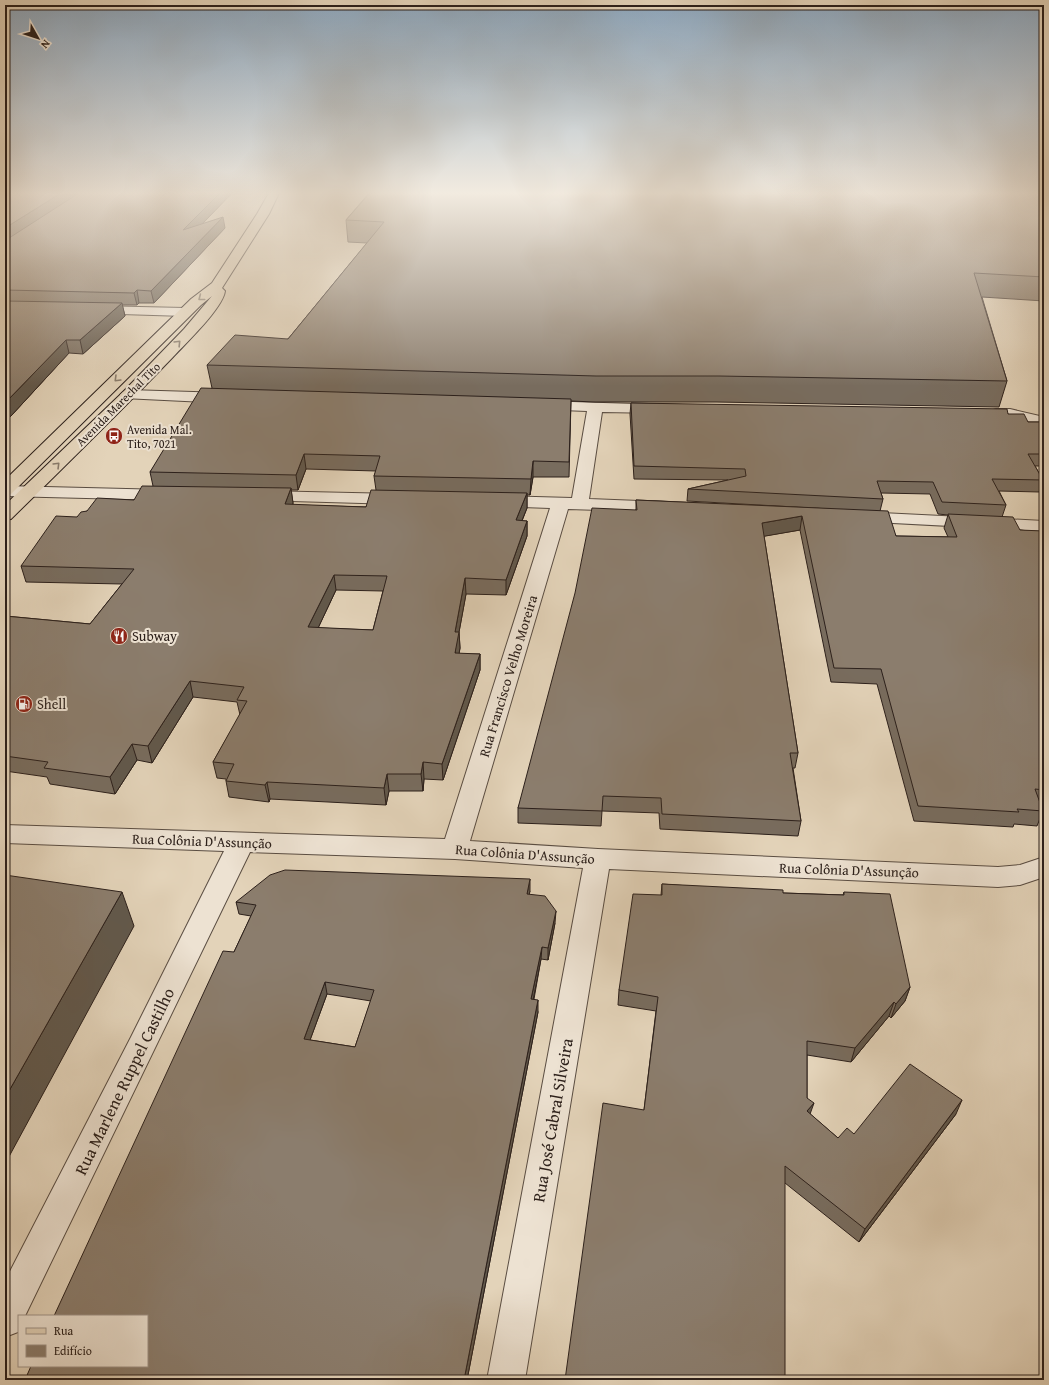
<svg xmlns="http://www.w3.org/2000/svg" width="1049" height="1385" viewBox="0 0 1049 1385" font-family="'Gentium Book Plus',serif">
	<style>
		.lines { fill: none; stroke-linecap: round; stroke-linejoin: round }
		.minor-casing { stroke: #5a4d42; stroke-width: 2 }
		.primary-casing { stroke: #2c201b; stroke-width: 2 }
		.minor { fill: #ede2d2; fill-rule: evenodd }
		.primary { fill: #e3d3b9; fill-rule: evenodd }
		.wall { fill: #786c5e; stroke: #2c201b; fill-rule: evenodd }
		.shaded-wall { fill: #61584c; stroke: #2c201b }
		.building { fill: #8b7d6d; stroke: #2c201b; fill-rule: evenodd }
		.oneway { stroke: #887a6a }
		.labels { text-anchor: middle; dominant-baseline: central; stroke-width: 4; stroke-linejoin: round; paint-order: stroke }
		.far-street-label { font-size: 12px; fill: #2c201b; stroke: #ede2d2 }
		.far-poi-label { font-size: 12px; fill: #2c201b; stroke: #ede2d2; text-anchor: start }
		.poi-label { font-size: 14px; fill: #2c201b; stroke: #ede2d2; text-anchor: start }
		.street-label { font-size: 14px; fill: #2c201b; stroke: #ede2d2 }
		.near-street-label { font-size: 17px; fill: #2c201b; stroke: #ede2d2 }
	</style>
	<rect width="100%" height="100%" fill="#e3d3b9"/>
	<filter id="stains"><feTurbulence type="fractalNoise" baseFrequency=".005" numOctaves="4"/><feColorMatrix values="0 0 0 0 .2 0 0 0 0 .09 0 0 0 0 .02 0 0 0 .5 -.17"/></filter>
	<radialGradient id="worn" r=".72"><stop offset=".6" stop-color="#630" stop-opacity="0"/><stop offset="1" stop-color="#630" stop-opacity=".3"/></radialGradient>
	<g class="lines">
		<defs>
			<g id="minor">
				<path d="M 94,306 L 185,308 L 190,309 L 192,312 L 190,315 L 185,316 L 89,313 L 87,310 L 89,307 Z"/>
				<path d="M 128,390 L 226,393 L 231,395 L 234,398 L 231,401 L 226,403 L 123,398 L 120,395 L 123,392 Z"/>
				<path d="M 541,401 L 666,405 L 668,408 L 666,411 L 660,413 L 602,412 L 589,499 L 665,502 L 671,503 L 674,507 L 671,511 L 665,512 L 568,509 L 470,841 L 598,849 L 998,867 L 1020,865 L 1044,857 L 1044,877 L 1020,885 L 998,887 L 609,869 L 525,1380 L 487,1380 L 583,868 L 455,859 L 250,852 L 25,1316 L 19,1316 L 18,1332 L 5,1337 L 5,1281 L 131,1037 L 224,851 L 5,843 L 5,825 L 445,839 L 550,508 L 498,506 L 492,505 L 489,501 L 492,497 L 498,496 L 572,498 L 587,411 L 536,409 L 533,406 L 536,403 Z"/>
				<path d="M 996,409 L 1010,409 L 1044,417 L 1044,427 L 1010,419 L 990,417 L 988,414 L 990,411 Z"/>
				<path d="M 5,486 L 167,490 L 173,491 L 176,495 L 173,499 L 167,500 L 5,496 Z"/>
				<path d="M 262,491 L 397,494 L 403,495 L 406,499 L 403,503 L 397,504 L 256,500 L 253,496 L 256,492 Z"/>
				<path d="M 861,512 L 1044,521 L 1044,531 L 855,521 L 852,517 L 855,513 Z"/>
			</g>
			<path id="primary" d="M 269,193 L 279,193 L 269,214 L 222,288 L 225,291 C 223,308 186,343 173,357 C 120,412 66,465 11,519 L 5,520 L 5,505 L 123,392 L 184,329 L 212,296 L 201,305 L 11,494 L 5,495 L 5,480 L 191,299 L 212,283 L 257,214 Z"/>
		</defs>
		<use href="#minor" class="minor-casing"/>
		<use href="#primary" class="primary-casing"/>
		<use href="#minor" class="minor"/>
		<use href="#primary" class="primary"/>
	</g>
	<g class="wall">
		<path d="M 5,193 L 232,193 L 202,224 L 225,228 L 154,303 L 139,303 L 137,305 L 122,305 L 125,316 L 83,354 L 69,353 L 11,416 L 5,421 Z"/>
		<path d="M 354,193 L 1044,193 L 1044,301 L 982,297 L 1007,381 L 999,407 L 716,402 L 595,402 L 571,401 L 569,477 L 533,477 L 530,495 L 527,495 L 527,508 L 522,521 L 527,521 L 527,536 L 506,595 L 466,594 L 459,632 L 460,648 L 459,654 L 480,654 L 480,670 L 443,780 L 424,779 L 423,791 L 389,791 L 386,805 L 270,799 L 269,802 L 229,797 L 226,781 L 226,779 L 217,778 L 213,762 L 240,715 L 237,702 L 193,697 L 152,763 L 137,760 L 115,794 L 50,784 L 47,777 L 5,771 L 5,616 L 90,624 L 122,584 L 26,582 L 21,566 L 77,517 L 87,511 L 134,500 L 153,486 L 150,472 L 212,388 L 207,365 L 288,339 L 367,243 L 348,242 L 346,220 L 369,193 ZM 306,469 L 376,471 L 374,476 L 376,490 L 366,507 L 293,505 L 293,503 L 291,490 L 298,490 ZM 336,590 L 383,591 L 373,630 L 318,628 Z"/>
		<path d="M 631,403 L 1008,414 L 1028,422 L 1044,422 L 1044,466 L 1035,466 L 1043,480 L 1039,492 L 999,491 L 1006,505 L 1002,517 L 1020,530 L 1044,533 L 1044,800 L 1042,805 L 1041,805 L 1043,811 L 1037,826 L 1014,824 L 1013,827 L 914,821 L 877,684 L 831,682 L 800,530 L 764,536 L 798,753 L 795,768 L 793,768 L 801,821 L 798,836 L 660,829 L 659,813 L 602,811 L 601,826 L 518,823 L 518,808 L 636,509 L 636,500 L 831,509 L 687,501 L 688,489 L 728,480 L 634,479 L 630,414 ZM 881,493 L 930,494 L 938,514 L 948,515 L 944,528 L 948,537 L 896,536 L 880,511 L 883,499 Z"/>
		<path d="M 662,884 L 783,893 L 843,895 L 844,892 L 910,987 L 905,1001 L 891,1018 L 889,1016 L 851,1062 L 807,1055 L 807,1098 L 810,1114 L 838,1138 L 956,1114 L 859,1242 L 785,1183 L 644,1110 L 656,1011 L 618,1005 L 619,990 L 661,895 Z"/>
		<path d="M 530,891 L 529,894 L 555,923 L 548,960 L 541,959 L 534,999 L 538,1012 L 467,1380 L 25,1380 L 234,952 L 251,916 L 239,914 L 236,902 ZM 327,994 L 371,1001 L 355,1047 L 310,1040 Z"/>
	</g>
	<g class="shaded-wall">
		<path d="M 61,193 L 81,193 L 5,241 L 5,228 Z"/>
		<path d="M 220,193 L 232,193 L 185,242 L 183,230 Z"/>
		<path d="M 223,217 L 225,228 L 154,303 L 151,291 Z"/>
		<path d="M 137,290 L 139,303 L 137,305 L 134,293 Z"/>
		<path d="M 122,303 L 125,316 L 83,354 L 80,340 Z"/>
		<path d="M 66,340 L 69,353 L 11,416 L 5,421 L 5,403 Z"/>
		<path d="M 304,454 L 306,469 L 298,490 L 296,475 Z"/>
		<path d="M 533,461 L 533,477 L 530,495 L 531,479 Z"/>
		<path d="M 291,488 L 293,503 L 287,520 L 285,504 Z"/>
		<path d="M 527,493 L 527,508 L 516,535 L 516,520 Z"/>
		<path d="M 802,516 L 800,530 L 760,537 L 762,523 Z"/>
		<path d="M 527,521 L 527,536 L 506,595 L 506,580 Z"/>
		<path d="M 334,575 L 336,590 L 311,643 L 308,627 Z"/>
		<path d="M 465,578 L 466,594 L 459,632 L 460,648 L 456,670 L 455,632 Z"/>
		<path d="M 480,654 L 480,670 L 443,780 L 442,764 Z"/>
		<path d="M 190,681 L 193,697 L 152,763 L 148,746 Z"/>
		<path d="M 132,744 L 137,760 L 115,794 L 110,777 Z"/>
		<path d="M 423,762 L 424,779 L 423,791 L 421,774 Z"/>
		<path d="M 387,774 L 389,791 L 386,805 L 384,788 Z"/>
		<path d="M 267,782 L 270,799 L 269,802 L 265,785 Z"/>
		<path d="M 530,879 L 530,891 L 527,906 L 527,894 Z"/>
		<path d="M 122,892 L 134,926 L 5,1164 L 5,1098 Z"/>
		<path d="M 556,911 L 555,923 L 548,960 L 548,948 Z"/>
		<path d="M 542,947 L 541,959 L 531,1011 L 531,999 Z"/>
		<path d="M 325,982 L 327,994 L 306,1051 L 304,1039 Z"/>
		<path d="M 910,987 L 905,1001 L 891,1018 L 896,1004 Z"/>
		<path d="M 538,1000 L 538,1012 L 467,1380 L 464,1380 Z"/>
		<path d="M 894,1002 L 889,1016 L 851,1062 L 855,1048 Z"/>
		<path d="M 962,1100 L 956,1114 L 859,1242 L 865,1229 Z"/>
		<path d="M 814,1103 L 809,1117 L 807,1111 Z"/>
	</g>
	<g class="building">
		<path d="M 5,193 L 61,193 L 5,228 Z"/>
		<path d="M 79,193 L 220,193 L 183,230 L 223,217 L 151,291 L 137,290 L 134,293 L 5,290 L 5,241 L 6,240 Z"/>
		<path d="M 370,193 L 1044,193 L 1044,277 L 974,273 L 1007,381 L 719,376 L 596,376 L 207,365 L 235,335 L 288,339 L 384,222 L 346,220 Z"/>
		<path d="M 5,301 L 122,303 L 80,340 L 66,340 L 5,403 Z"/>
		<path d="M 201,388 L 571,399 L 569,462 L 533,461 L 531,479 L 374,476 L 380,456 L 304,454 L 296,475 L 150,472 Z"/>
		<path d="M 631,403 L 1007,409 L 1008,414 L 1024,414 L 1028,422 L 1044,422 L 1044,454 L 1028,454 L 1043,480 L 992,479 L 1006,505 L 942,502 L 933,482 L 877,481 L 883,499 L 688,489 L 746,476 L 745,469 L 634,466 Z"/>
		<path d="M 142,486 L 291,488 L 285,504 L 366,507 L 371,490 L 527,493 L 516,520 L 527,521 L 506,580 L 465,578 L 455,632 L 459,632 L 455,653 L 480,654 L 442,764 L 423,762 L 421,774 L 387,774 L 384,788 L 267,782 L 265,785 L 226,781 L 234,764 L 213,762 L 247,701 L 237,700 L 244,687 L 190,681 L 148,746 L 132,744 L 110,777 L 44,768 L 48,762 L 5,756 L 5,616 L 90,624 L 134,569 L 21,566 L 56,516 L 77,517 L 81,512 L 87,511 L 97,498 L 134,500 ZM 334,575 L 387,576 L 373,630 L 308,627 Z"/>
		<path d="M 636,500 L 888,511 L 896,536 L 957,537 L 948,514 L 1013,517 L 1020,530 L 1043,531 L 1044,533 L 1044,778 L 1043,778 L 1044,781 L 1044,790 L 1035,789 L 1043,811 L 1017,809 L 1019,812 L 918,806 L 881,669 L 834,668 L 802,516 L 762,523 L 798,753 L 790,753 L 801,821 L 662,814 L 661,798 L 603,796 L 602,811 L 518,808 L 575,593 L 592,508 L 637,510 Z"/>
		<path d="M 285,870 L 530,879 L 527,894 L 545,896 L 556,911 L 548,948 L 542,947 L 531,999 L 538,1000 L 464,1380 L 25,1380 L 31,1366 L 147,1366 L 147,1316 L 54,1316 L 223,951 L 234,952 L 256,905 L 236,902 L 270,875 ZM 325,982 L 374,990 L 355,1047 L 304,1039 Z"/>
		<path d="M 5,875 L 122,892 L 5,1098 Z"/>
		<path d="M 662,884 L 783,890 L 783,893 L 844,895 L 844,892 L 890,894 L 910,987 L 896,1004 L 894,1002 L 855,1048 L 807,1041 L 807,1098 L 814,1103 L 807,1111 L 838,1138 L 847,1128 L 854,1134 L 910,1064 L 962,1100 L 865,1229 L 785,1166 L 785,1380 L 565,1380 L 603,1103 L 644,1110 L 658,997 L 619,990 L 633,894 L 662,895 Z"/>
	</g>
	<defs><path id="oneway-chevron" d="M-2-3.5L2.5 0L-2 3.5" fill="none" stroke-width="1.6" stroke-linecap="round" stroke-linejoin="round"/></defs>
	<g class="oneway">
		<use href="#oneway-chevron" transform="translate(201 298) rotate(142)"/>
		<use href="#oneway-chevron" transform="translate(178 343) rotate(-46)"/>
		<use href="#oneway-chevron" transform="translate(117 379) rotate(135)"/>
		<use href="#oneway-chevron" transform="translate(57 465) rotate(-45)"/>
	</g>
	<linearGradient id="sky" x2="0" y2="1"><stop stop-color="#8da8c0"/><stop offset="0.5" stop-color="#f2ebe0"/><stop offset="1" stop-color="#f2ebe0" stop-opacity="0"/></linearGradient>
	<rect width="1049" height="386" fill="url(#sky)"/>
	<defs>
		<symbol id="bus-disc" viewBox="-11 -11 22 22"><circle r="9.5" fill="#8f2418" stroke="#ede2d2"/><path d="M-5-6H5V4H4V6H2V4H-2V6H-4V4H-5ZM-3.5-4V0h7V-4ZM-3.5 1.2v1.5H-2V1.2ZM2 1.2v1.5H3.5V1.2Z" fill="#fff"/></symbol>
		<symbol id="restaurant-disc" viewBox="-11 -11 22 22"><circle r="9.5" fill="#8f2418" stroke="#ede2d2"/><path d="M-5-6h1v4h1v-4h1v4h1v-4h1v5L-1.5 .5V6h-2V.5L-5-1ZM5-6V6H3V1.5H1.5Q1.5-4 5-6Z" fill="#fff"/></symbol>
		<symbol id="fuel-disc" viewBox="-11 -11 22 22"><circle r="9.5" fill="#8f2418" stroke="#ede2d2"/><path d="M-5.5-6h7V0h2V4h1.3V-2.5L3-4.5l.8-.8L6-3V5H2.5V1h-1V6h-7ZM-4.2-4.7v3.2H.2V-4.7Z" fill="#fff"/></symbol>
	</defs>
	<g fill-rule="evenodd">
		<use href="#bus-disc" x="104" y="426" width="20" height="20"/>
		<use href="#restaurant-disc" x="109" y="626" width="20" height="20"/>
		<use href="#fuel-disc" x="14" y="694" width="20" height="20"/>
	</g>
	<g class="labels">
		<g class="far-street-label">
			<text transform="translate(118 404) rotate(-45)">Avenida Marechal Tito</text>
		</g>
		<g class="far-poi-label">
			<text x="127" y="429">Avenida Mal.<tspan x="127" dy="14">Tito, 7021</tspan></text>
		</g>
		<g class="poi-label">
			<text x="132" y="636">Subway</text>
			<text x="37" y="704">Shell</text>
		</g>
		<g class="street-label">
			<text transform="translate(508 676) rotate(-73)">Rua Francisco Velho Moreira</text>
			<text transform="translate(202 841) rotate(2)">Rua Colônia D'Assunção</text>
			<text transform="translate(525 854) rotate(4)">Rua Colônia D'Assunção</text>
			<text transform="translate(849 870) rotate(2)">Rua Colônia D'Assunção</text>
		</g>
		<g class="near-street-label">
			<text transform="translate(124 1081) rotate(-64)">Rua Marlene Ruppel Castilho</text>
			<text transform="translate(552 1120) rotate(-80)">Rua José Cabral Silveira</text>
		</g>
	</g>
	<rect width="1049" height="1385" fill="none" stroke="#e3d3b9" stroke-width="20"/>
	<rect x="6" y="6" width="1037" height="1373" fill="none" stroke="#2c201b" stroke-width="2"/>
	<rect x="10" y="10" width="1029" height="1365" fill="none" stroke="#2c201b"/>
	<rect x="18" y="1315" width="130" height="52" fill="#ede2d2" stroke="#a09489"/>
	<rect x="26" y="1328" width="20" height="6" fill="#e3d3b9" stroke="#a09489"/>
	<text x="54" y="1335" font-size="12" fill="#2c201b">Rua</text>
	<rect x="26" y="1345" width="20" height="12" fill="#8b7d6d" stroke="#a09489"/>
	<text x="54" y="1355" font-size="12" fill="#2c201b">Edifício</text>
	<g transform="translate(38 38) rotate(129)" stroke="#ede2d2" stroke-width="3" paint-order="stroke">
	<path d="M0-3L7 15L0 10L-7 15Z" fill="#2c201b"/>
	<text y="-6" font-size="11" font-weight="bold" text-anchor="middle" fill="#2c201b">N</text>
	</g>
	<rect width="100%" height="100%" filter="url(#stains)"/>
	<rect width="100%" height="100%" fill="url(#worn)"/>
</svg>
